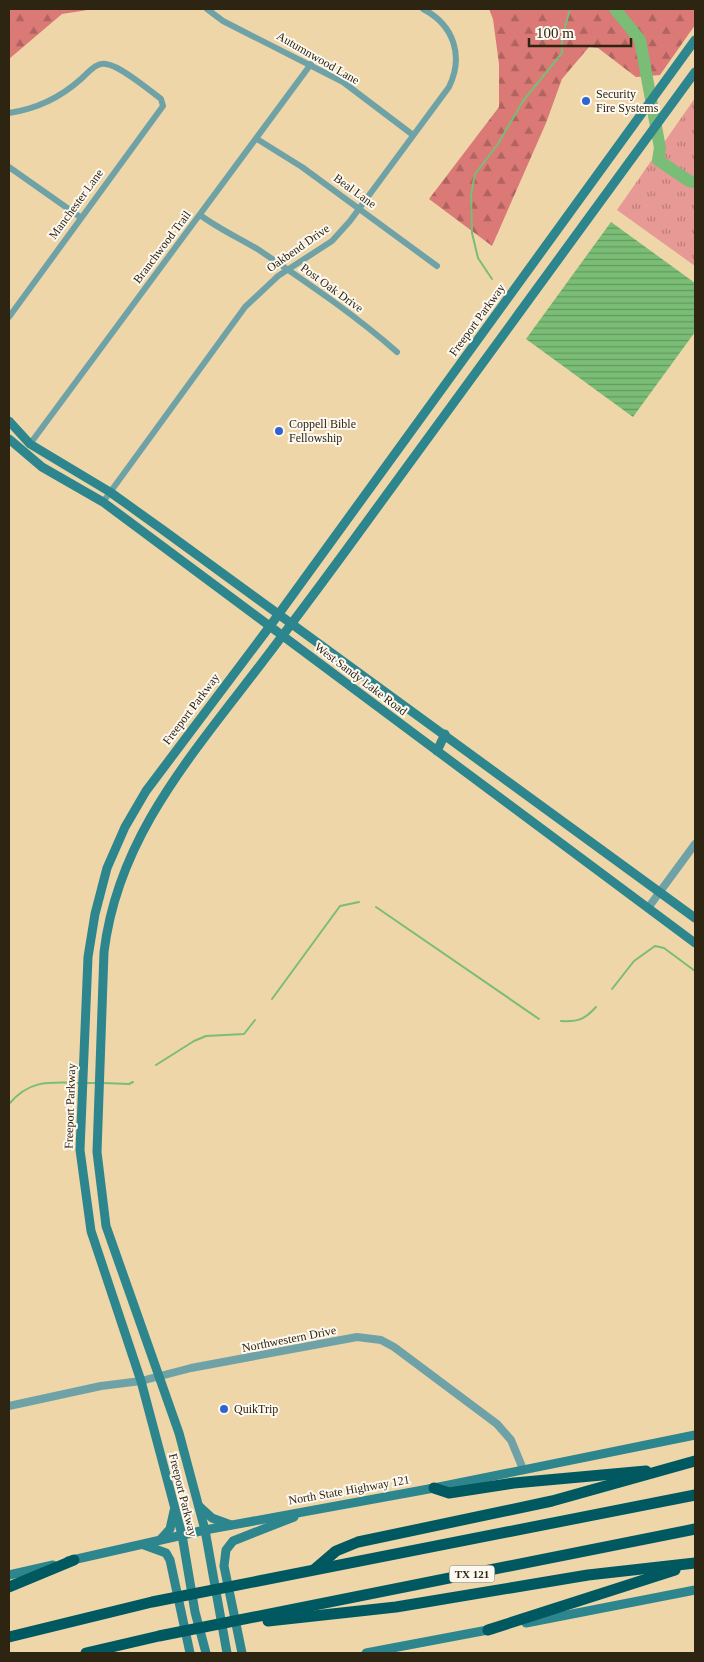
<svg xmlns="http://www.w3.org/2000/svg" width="704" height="1662" viewBox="0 0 704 1662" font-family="'Times New Roman',serif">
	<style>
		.forest { fill: url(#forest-firs) }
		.park { fill: url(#park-tufts) }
		.water { fill: url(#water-rules) }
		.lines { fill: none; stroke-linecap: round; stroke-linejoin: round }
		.stream { stroke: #7abd76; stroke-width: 2 }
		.river { stroke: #7abd76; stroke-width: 12 }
		.minor { stroke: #6fa2a6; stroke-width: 6 }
		.tertiary { stroke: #6fa2a6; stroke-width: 8 }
		.secondary { stroke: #2d868d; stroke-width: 9 }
		.motorway { stroke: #005960; stroke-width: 11 }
		.poi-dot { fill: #2f63d1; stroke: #fef9f0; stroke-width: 2 }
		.labels { text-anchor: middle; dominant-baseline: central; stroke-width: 4; stroke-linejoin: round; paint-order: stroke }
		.shield { fill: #fef9f0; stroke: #6c6455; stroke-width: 1 }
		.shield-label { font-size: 11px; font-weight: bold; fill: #2d2412 }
		.street-label { font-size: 12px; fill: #2d2412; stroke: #fef9f0 }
		.poi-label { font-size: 12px; fill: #2d2412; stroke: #fef9f0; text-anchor: start }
	</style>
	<defs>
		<pattern id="forest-firs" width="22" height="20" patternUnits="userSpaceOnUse" patternTransform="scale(1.25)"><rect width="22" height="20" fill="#da7975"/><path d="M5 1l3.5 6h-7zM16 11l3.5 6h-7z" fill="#b1635f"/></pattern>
		<pattern id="park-tufts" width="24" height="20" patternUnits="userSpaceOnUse" patternTransform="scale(1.25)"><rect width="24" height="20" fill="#e69995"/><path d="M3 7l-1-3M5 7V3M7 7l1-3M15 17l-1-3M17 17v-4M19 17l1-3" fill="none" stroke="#bb7d78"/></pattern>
		<pattern id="water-rules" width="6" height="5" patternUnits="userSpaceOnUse" patternTransform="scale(1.25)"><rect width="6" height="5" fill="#7abd76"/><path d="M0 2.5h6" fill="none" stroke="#64995f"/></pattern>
	</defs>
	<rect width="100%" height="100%" fill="#eed6a8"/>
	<g class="forest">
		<path d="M 9,9 L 94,9 L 62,14 L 9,59 Z"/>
		<path d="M 489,9 L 695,9 L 695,25 L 660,75 L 636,77 L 598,48 L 589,47 L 562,79 L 546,123 L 492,246 L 429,199 L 499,107 L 499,64 L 493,19 Z"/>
	</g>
	<path class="park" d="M 695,98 L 695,266 L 617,210 Z"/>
	<path class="water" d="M 611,222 L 695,283 L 695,332 L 633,417 L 526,339 Z"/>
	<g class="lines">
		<g class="stream">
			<path d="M 492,279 L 478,258 L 472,233 L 471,195 L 475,174 L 498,144 L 523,101 L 562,53 L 562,38 L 570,9"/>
			<path d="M 376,907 L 539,1019"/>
			<path d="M 612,989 L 634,961 L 655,946 L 664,948 L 695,971"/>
			<path d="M 272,999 L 340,906 L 359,902"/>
			<path d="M 561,1021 C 579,1022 585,1019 596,1007"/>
			<path d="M 156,1065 L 194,1041 L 206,1036 L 244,1034 L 255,1020"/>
			<path d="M 86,1083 L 96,1083"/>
			<path d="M 103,1083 L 129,1084 L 133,1082"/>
			<path d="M 9,1104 C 30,1079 50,1082 81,1083"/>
		</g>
		<path class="river" d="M 615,9 L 640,40 L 660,148 L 658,160 L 689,181 L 695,182"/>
		<g class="minor">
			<path d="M 207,9 L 223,21 L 343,82 L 413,135"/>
			<path d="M 9,113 C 36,109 61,97 81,79 C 88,73 96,62 106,64 C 121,66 149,90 161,99 L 163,106 L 9,317"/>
			<path d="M 257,139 L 302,167 L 437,266"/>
			<path d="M 9,167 L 80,217"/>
			<path d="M 200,215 C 219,229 239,238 259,250 C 306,282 354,314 397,352"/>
			<path d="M 30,444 L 311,64"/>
			<path d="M 103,502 L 245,307 L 278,276 L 332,241 L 350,221 L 449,87 C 464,56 454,25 423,9"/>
		</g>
		<g class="tertiary">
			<path d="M 648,908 L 695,844"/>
			<path d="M 9,1406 L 101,1386 L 141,1381 L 191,1368 L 357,1337 L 381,1340 L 394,1347 L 497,1424 L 511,1440 L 523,1469"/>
		</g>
		<g class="secondary">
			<path d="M 9,421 L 30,444 L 110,492 L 163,530 L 695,918"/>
			<path d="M 9,439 L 42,467 L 103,502 L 695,943"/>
			<path d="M 437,751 L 445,734"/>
			<path d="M 200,1507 L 212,1518 L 231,1525"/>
			<path d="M 161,1539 L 170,1529 L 174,1511"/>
			<path d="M 144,1545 L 166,1553 L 170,1560 L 190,1653"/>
			<path d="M 68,1561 L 205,1530 L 434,1488 L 695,1435"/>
			<path d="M 9,1575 L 53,1565"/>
			<path d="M 526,1623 L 695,1590"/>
			<path d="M 206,1653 L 195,1612 L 182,1535 L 141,1381 L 91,1231 L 80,1150 L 88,957 L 95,914 L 107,868 L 125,827 L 146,791 L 270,626 L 695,40"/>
			<path d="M 227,1653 L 205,1530 L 179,1433 L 106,1226 L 97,1152 L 104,952 C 117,845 181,768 244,686 C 278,642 311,598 344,553 C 461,393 578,232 695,72"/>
			<path d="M 242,1653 L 224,1566 L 226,1550 L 233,1541 L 294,1517"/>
			<path d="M 366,1653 L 493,1629"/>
		</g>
		<g class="motorway">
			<path d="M 434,1488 L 449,1493 L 514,1483 L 646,1471"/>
			<path d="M 315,1569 L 336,1551 L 358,1542 L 552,1501 L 695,1461"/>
			<path d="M 9,1587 L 74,1560"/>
			<path d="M 268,1621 L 396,1607 L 588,1575 L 695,1563"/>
			<path d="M 488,1630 L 675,1570"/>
			<path d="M 9,1637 L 152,1602 L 695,1495"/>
			<path d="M 86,1653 L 159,1636 L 695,1529"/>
		</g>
	</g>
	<g class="poi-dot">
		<circle cx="586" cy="101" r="5"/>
		<circle cx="279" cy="431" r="5"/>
		<circle cx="224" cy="1409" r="5"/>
	</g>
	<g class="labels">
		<rect class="shield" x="449.5" y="1565.5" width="45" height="17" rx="4"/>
		<g class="shield-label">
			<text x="472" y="1574">TX 121</text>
		</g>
		<g class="street-label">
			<text transform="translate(318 58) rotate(30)">Autumnwood Lane</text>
			<text transform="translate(355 191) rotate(36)">Beal Lane</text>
			<text transform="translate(76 204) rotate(-54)">Manchester Lane</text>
			<text transform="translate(162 247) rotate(-53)">Branchwood Trail</text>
			<text transform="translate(298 248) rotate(-35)">Oakbend Drive</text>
			<text transform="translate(332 288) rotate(36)">Post Oak Drive</text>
			<text transform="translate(477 320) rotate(-54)">Freeport Parkway</text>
			<text transform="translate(361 679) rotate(37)">West Sandy Lake Road</text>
			<text transform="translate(191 709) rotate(-53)">Freeport Parkway</text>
			<text transform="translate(70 1106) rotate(-88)">Freeport Parkway</text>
			<text transform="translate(289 1339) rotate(-11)">Northwestern Drive</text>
			<text transform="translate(349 1490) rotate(-10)">North State Highway 121</text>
			<text transform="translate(183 1495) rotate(76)">Freeport Parkway</text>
		</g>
		<g class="poi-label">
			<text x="596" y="94">Security<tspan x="596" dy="14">Fire Systems</tspan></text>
			<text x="289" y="424">Coppell Bible<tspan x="289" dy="14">Fellowship</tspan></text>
			<text x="234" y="1409">QuikTrip</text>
		</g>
	</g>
	<rect width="704" height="1662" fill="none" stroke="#2d2412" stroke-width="20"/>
	<path d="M529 38v8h102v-8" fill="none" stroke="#2d2412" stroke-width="2.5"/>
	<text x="536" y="38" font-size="15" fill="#2d2412" stroke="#fef9f0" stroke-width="4" paint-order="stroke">100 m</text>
</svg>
